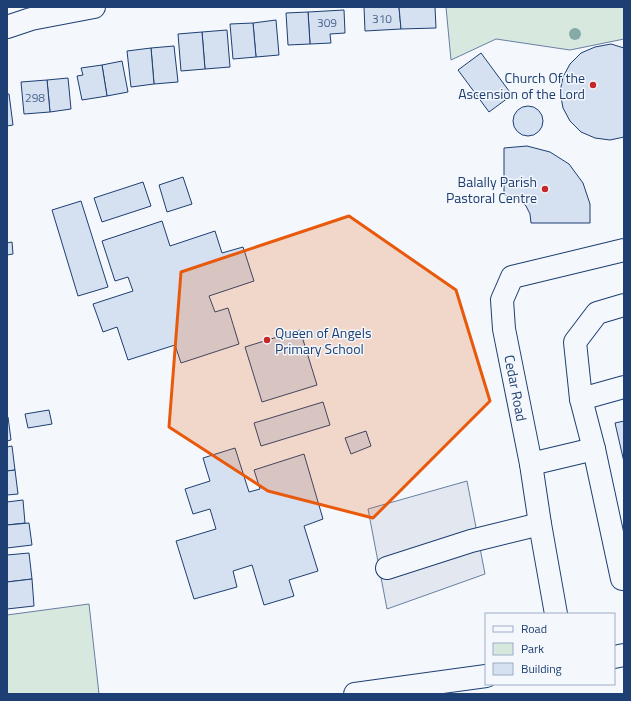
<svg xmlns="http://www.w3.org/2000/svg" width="631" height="701" viewBox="0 0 631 701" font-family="'Titillium Web',sans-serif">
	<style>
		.green { fill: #d7e8df; stroke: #687fa3 }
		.parking { fill: #e3e8f0; stroke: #687fa3 }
		.building { fill: #d5e0f0; stroke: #1d3f73 }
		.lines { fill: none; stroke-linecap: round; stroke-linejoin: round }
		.minor-casing { stroke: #1d3f73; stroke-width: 24 }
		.minor { stroke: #f4f7fb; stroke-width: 22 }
		.tree { fill: #86aba6 }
		.marked { fill: #e8590c; fill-opacity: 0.2; stroke: #e8590c; stroke-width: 3; stroke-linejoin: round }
		.poi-dot { fill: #c62828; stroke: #f4f7fb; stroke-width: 1.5 }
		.labels { text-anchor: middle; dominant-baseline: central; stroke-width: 3; stroke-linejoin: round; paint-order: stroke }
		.number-label { font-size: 12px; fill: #4b6792 }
		.poi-label { font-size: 14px; fill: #1d3f73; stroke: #f4f7fb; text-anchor: end }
		.street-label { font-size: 14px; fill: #1d3f73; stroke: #f4f7fb }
	</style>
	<rect width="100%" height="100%" fill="#f4f7fb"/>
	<g class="green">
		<path d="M 446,7 L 624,7 L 624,39 L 570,50 L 496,39 L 451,60 Z"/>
		<path d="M 89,604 L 99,694 L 7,694 L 7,615 Z"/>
	</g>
	<path class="parking" d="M 467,481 L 485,574 L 387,609 L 368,509 Z"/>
	<g class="building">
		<path d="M 364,7 L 399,7 L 401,29 L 365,31 Z"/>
		<path d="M 399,7 L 435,7 L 436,28 L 401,29 Z"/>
		<path d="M 344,10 L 345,33 L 330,34 L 331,43 L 310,44 L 308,12 Z"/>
		<path d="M 308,12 L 310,44 L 288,45 L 286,13 Z"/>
		<path d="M 276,20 L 279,55 L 256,57 L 253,23 Z"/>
		<path d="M 253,23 L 256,57 L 233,59 L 230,24 Z"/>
		<path d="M 227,30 L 230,67 L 205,69 L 202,32 Z"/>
		<path d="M 202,32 L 205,69 L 181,71 L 178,34 Z"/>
		<path d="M 611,44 L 624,48 L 624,137 L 610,140 L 595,138 L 581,132 L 570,121 L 563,108 L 560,92 L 563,77 L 570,64 L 581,53 L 595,47 Z"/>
		<path d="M 174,46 L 178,82 L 154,84 L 151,48 Z"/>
		<path d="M 151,48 L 154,84 L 131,87 L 127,51 Z"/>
		<path d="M 481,53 L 512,95 L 489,112 L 458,70 Z"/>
		<path d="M 122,61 L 128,92 L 107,96 L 102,65 Z"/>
		<path d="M 102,65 L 107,96 L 82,100 L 77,76 L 83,75 L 81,68 Z"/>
		<path d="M 68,78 L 71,109 L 50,112 L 47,80 Z"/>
		<path d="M 47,80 L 50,112 L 24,114 L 21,82 Z"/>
		<path d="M 7,94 L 9,94 L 13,125 L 7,126 Z"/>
		<circle cx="528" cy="121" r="15"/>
		<path d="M 527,146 L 550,152 L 569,164 L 583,183 L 590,204 L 590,223 L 531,223 L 530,214 L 526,206 L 520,200 L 513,197 L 504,195 L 504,148 Z"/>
		<path d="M 183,177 L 192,204 L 167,212 L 159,185 Z"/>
		<path d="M 143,182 L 151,206 L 102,222 L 94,198 Z"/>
		<path d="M 81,201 L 108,287 L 78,296 L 52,210 Z"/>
		<path d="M 162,221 L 170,246 L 215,231 L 222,253 L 243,247 L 254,281 L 209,296 L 215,312 L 228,308 L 239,344 L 181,363 L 175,345 L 128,360 L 117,327 L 103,332 L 93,304 L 133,291 L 128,277 L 115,281 L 102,241 Z"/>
		<path d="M 12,242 L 13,254 L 7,255 L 7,243 Z"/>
		<path d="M 300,330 L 317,385 L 262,402 L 245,347 Z"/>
		<path d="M 323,402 L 330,425 L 261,446 L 254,423 Z"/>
		<path d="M 49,410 L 52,424 L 28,428 L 25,414 Z"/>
		<path d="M 7,417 L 8,417 L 11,440 L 7,441 Z"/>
		<path d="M 624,421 L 624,462 L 615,423 Z"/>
		<path d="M 366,431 L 371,446 L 351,454 L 345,438 Z"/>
		<path d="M 12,446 L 15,470 L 7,471 L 7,447 Z"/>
		<path d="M 235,448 L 249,492 L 260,489 L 254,470 L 304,454 L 323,519 L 304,526 L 318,571 L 289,580 L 294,596 L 264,605 L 252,565 L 233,571 L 237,587 L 194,599 L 176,541 L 216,529 L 210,509 L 193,514 L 185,489 L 210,481 L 203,458 Z"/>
		<path d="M 15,470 L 18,494 L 7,495 L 7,471 Z"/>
		<path d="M 23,500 L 25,523 L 7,525 L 7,502 Z"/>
		<path d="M 29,523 L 32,545 L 7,548 L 7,525 Z"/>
		<path d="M 29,553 L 32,579 L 7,582 L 7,555 Z"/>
		<path d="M 32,579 L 34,606 L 7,609 L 7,582 Z"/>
	</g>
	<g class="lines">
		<defs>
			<g id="minor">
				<path d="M 7,27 L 31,19 L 94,7"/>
				<path d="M 624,305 L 597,313 L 575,342 L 581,399 L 594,449 L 622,579 L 624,579"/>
				<path d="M 581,399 L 624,387"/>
				<path d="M 531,464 L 594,449"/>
				<path d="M 387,568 L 471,541 L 540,524"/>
				<path d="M 556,614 L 540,524 L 531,464 L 504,329 L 502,300 L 512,277 L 624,250"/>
				<path d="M 614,657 L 624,655"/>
				<path d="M 355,694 L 486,676"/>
			</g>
		</defs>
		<use href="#minor" class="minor-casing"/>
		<use href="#minor" class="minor"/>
	</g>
	<circle class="tree" cx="575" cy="34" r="6"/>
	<path class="marked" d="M 349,216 L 456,290 L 490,401 L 373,518 L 268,491 L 169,427 L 181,272 Z"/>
	<g class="poi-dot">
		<circle cx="593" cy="85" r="4"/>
		<circle cx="545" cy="189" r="4"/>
		<circle cx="267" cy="340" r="4"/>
	</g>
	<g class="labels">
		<g class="number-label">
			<text x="382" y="18">310</text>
			<text x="327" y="22">309</text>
			<text x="35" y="97">298</text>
		</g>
		<g class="poi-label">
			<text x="585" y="77">Church Of the<tspan x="585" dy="16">Ascension of the Lord</tspan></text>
			<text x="537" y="181">Balally Parish<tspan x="537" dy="16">Pastoral Centre</tspan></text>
			<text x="275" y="332" text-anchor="start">Queen of Angels<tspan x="275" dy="16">Primary School</tspan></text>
		</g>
		<g class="street-label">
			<text transform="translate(516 388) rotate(79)">Cedar Road</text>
		</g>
	</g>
	<rect width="631" height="701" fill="none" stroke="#1d3f73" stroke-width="16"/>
	<rect x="485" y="613" width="130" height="72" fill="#f4f7fb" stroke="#9eadc5"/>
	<rect x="493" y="626" width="20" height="6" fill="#f4f7fb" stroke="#9eadc5"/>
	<text x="521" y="633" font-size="12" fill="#1d3f73">Road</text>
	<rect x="493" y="643" width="20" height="12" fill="#d7e8df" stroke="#9eadc5"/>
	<text x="521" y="653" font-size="12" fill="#1d3f73">Park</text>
	<rect x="493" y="663" width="20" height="12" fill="#d5e0f0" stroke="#9eadc5"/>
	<text x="521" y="673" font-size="12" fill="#1d3f73">Building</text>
</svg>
